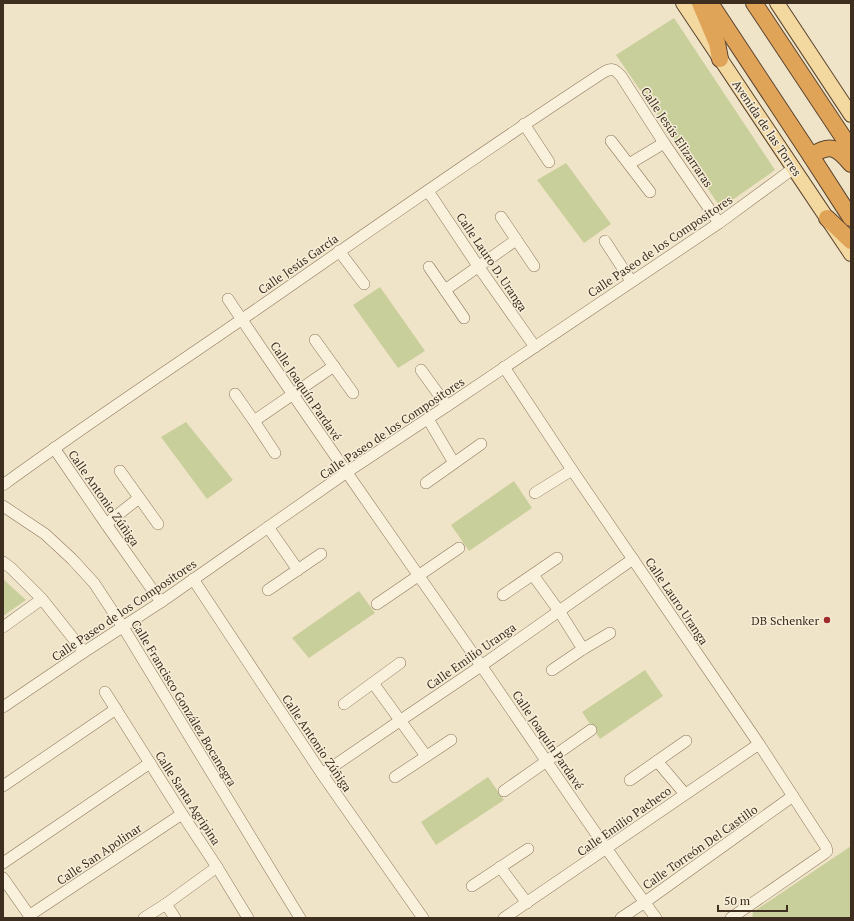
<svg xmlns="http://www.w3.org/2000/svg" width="854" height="921" viewBox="0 0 854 921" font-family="'PT Serif',serif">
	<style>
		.green { fill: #c9cf9b }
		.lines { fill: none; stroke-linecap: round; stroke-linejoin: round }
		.minor-casing { stroke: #8d765c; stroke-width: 12 }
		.major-casing { stroke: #5b4430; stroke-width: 16 }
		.highway-casing { stroke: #5b4430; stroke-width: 18 }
		.minor { stroke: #faf1dc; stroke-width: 11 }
		.major { stroke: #f3d9a0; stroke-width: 14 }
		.highway { stroke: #e0a458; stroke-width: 16 }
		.poi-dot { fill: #9e2a2b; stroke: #f7eed8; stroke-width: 1.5 }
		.labels { text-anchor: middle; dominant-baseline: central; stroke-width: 3; stroke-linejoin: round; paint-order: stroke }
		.street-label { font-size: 12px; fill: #3d2e20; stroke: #f7eed8 }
		.poi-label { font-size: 12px; fill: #3d2e20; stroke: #f7eed8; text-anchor: end }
	</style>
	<rect width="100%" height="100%" fill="#f0e4c8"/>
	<g class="green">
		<path d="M 674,18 L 775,170 L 721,208 L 616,55 Z"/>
		<path d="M 566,163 L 611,224 L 584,243 L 537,180 Z"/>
		<path d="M 380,287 L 425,351 L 398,368 L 353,305 Z"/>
		<path d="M 186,422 L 233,480 L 207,499 L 161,437 Z"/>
		<path d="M 514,481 L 532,508 L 469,551 L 451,525 Z"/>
		<path d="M 3,579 L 26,600 L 3,616 Z"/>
		<path d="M 359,591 L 375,613 L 309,658 L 292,638 Z"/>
		<path d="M 645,670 L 663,696 L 600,739 L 582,712 Z"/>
		<path d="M 488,777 L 504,800 L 436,845 L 421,822 Z"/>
		<path d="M 851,846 L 851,918 L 752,918 L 753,912 Z"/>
	</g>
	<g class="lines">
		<defs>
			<g id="minor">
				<path d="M 524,124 L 549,162"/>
				<path d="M 611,141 L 650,192"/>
				<path d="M 629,164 L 664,143"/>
				<path d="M 428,191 L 478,266 L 535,347"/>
				<path d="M 501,217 L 534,266"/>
				<path d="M 605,241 L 631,281"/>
				<path d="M 339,251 L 364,284"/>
				<path d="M 429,267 L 464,318"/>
				<path d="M 445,290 L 516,240"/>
				<path d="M 228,299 C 307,417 390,534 471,651 C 533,740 592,831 656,918"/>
				<path d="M 315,340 L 353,393"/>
				<path d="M 504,367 L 572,470 L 759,744 L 826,847 L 827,851 L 825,853 L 731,918"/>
				<path d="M 421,370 L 447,406"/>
				<path d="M 235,394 L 254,421 L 275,453"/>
				<path d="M 428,419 L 454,463"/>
				<path d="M 254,421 L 334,366"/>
				<path d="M 54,448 L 106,524 L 161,602"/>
				<path d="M 120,471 L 158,524"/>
				<path d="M 426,483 L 481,444"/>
				<path d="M 3,485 C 81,428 161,375 241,320 C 361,237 481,152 604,72 C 613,67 615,70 621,76 L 664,143 L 719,223"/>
				<path d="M 535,493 L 572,470"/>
				<path d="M 3,506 L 45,534 L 72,559 L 94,583 L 123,627 L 300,918"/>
				<path d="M 106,524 L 139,498"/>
				<path d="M 268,527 L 298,570"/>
				<path d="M 3,562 L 11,568 L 42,599 L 84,652"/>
				<path d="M 533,575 L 559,611 L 583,649"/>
				<path d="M 193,579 L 322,774 L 423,918"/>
				<path d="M 268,590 L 321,554"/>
				<path d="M 503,595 L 557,558"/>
				<path d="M 377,604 L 459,548"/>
				<path d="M 3,627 L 42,599"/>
				<path d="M 552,670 L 583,649 L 610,633"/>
				<path d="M 373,683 L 426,756"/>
				<path d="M 105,692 L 182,814 L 217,867 L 248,918"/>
				<path d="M 344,704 L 400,663"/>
				<path d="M 3,707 L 84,652 L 161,602 L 347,472 L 447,406 L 719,223 L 794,168"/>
				<path d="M 657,761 L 685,794"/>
				<path d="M 322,774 L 401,720 L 481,666 L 633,559"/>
				<path d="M 395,777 L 451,740"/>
				<path d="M 630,780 L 686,741"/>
				<path d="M 3,786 L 116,709"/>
				<path d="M 504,791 L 591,730"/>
				<path d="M 3,863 L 150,763"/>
				<path d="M 500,867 L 527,903"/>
				<path d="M 3,878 L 31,918"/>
				<path d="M 472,886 L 528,849"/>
				<path d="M 166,904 L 175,918"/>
				<path d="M 30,915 L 182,814"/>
				<path d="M 144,918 L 166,904 L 217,867"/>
				<path d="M 504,918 L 759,744"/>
				<path d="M 621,918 L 645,902 L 793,796"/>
			</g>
			<g id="major">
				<path d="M 683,3 L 851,254"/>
				<path d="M 777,3 L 851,115"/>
			</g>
			<g id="highway">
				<path d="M 700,3 L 717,43 L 720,59"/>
				<path d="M 710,3 L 811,156 L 851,218"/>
				<path d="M 754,3 L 851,149"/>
				<path d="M 811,156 C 830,143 837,147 851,164"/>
				<path d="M 827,218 L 851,241"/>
			</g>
		</defs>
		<use href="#minor" class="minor-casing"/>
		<use href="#major" class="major-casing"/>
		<use href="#highway" class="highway-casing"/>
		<use href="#minor" class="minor"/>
		<use href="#major" class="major"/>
		<use href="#highway" class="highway"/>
	</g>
	<circle class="poi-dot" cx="827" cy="620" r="4"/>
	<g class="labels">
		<g class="street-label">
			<text transform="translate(767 128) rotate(56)">Avenida de las Torres</text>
			<text transform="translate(677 137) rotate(56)">Calle Jesús Elizarraras</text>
			<text transform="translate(660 246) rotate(-34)">Calle Paseo de los Compositores</text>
			<text transform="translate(492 262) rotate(56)">Calle Lauro D. Uranga</text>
			<text transform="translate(298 264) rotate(-35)">Calle Jesús García</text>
			<text transform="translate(306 391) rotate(56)">Calle Joaquín Pardavé</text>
			<text transform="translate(392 428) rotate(-34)">Calle Paseo de los Compositores</text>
			<text transform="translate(104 498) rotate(55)">Calle Antonio Zúñiga</text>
			<text transform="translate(677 601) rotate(56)">Calle Lauro Uranga</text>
			<text transform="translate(124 610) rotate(-34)">Calle Paseo de los Compositores</text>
			<text transform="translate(471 656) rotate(-35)">Calle Emilio Uranga</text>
			<text transform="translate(184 703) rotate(59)">Calle Francisco González Bocanegra</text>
			<text transform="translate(548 740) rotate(56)">Calle Joaquín Pardavé</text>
			<text transform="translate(317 743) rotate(56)">Calle Antonio Zúñiga</text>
			<text transform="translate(188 798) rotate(57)">Calle Santa Agripina</text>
			<text transform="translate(624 821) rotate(-35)">Calle Emilio Pacheco</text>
			<text transform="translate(700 847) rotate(-35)">Calle Torreón Del Castillo</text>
			<text transform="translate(99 854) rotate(-34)">Calle San Apolinar</text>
		</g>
		<g class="poi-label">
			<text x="819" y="620">DB Schenker</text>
		</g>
	</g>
	<rect width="854" height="921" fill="none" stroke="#3d2e20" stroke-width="8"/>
	<path d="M718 905v6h69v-6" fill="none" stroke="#3d2e20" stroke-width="2"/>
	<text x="724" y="905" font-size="12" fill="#3d2e20" stroke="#f7eed8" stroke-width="3" paint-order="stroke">50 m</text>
</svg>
